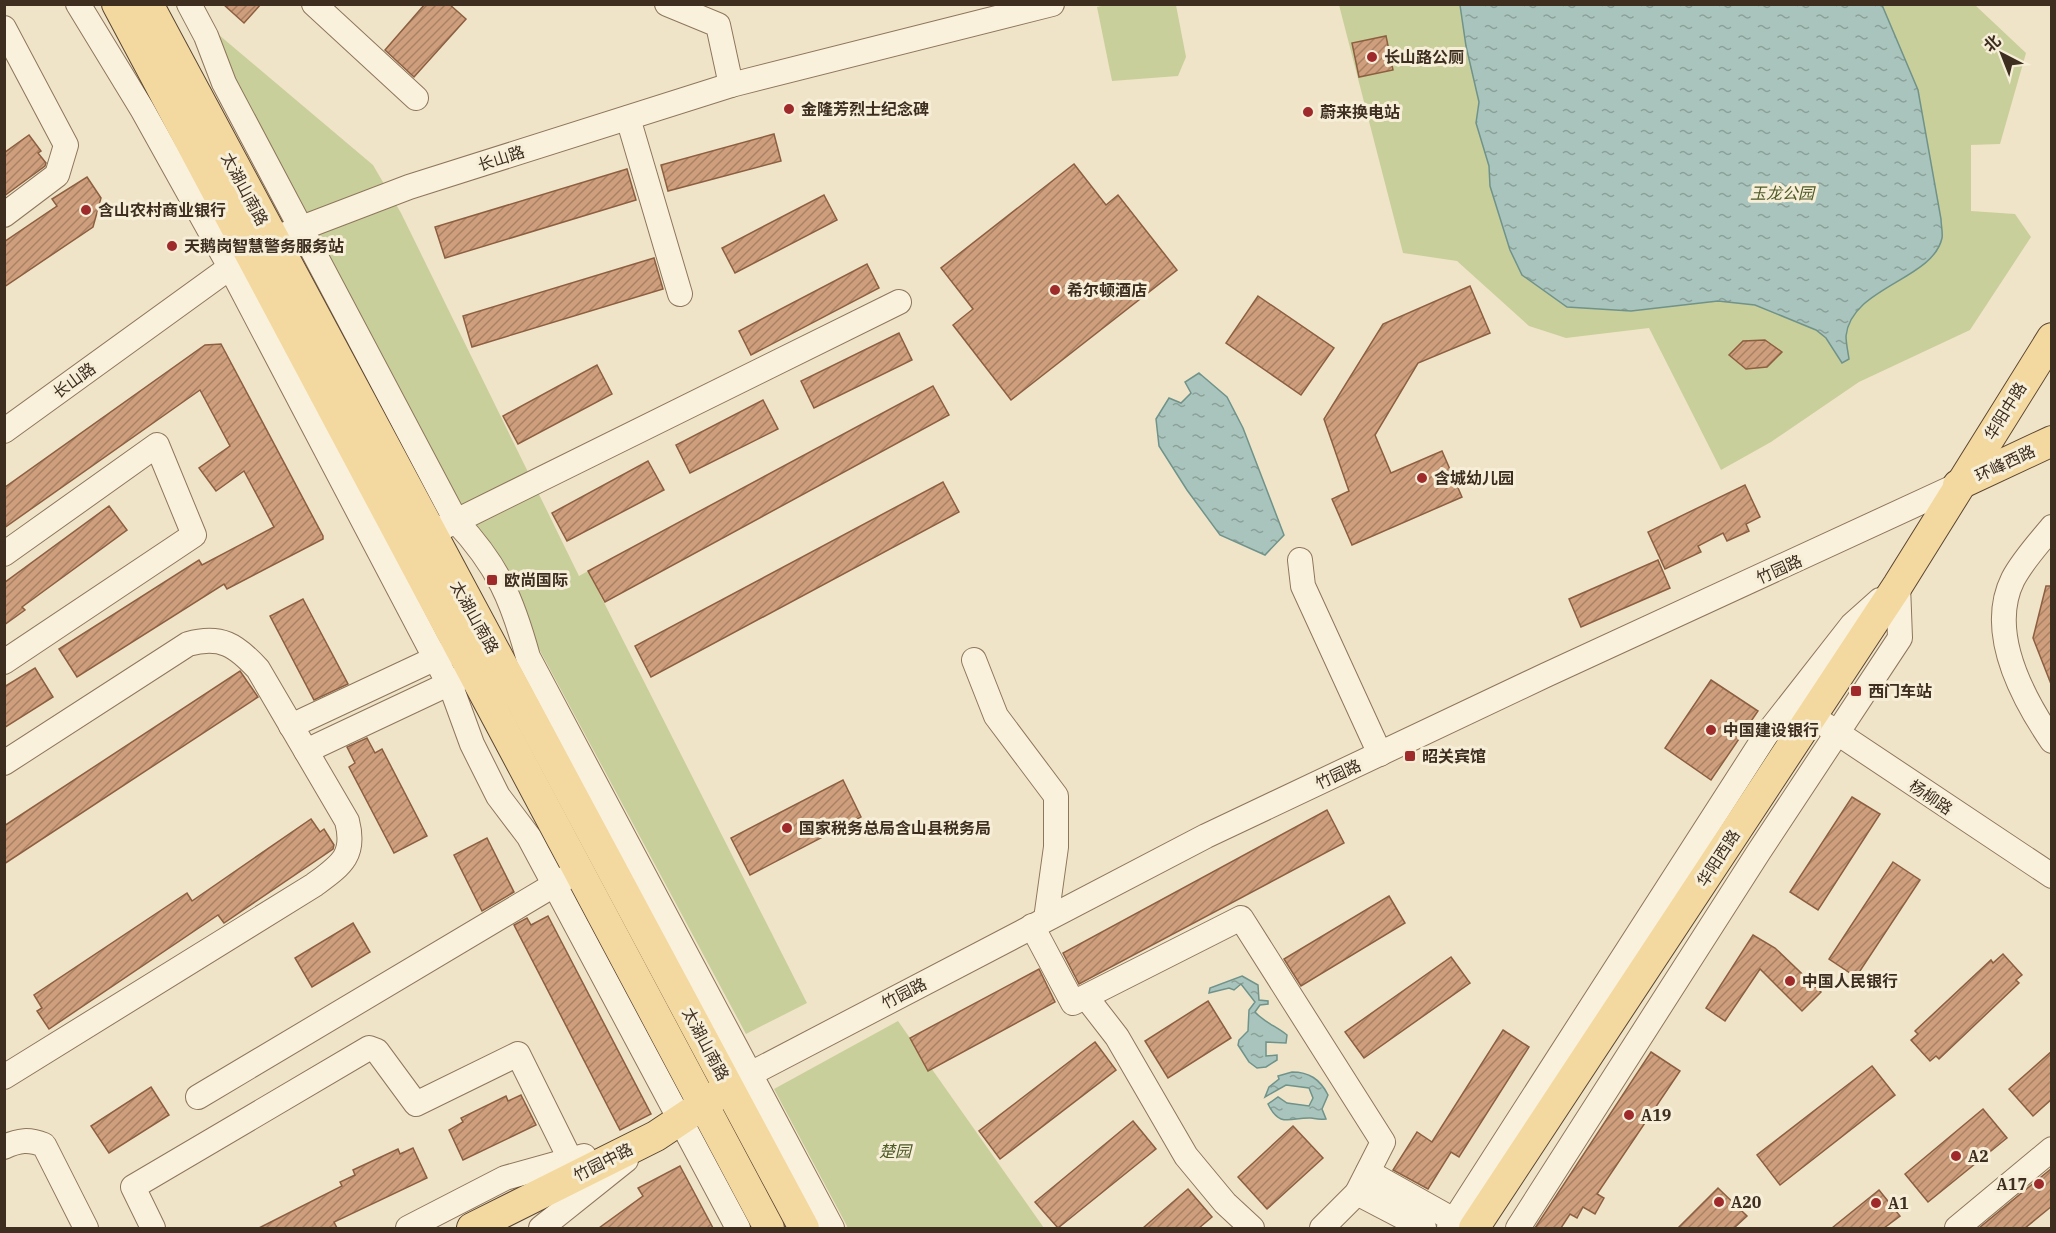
<svg xmlns="http://www.w3.org/2000/svg" width="2056" height="1233" viewBox="0 0 2056 1233" font-family="'IBM Plex Serif','Noto Sans SC',serif">
	<style>
		.green { fill: #c9cf9b }
		.water { fill: url(#water-ripples); stroke: #6f938a; stroke-width: 1.5 }
		.building { fill: url(#building-hatch); stroke: #8d5f41; stroke-width: 1.5 }
		.lines { fill: none; stroke-linecap: round; stroke-linejoin: round }
		.minor-casing { stroke: #8d765c; stroke-width: 26 }
		.major-casing { stroke: #5b4430; stroke-width: 32 }
		.minor { stroke: #faf1dc; stroke-width: 24 }
		.major { stroke: #f3d9a0; stroke-width: 30 }
		.poi-dot { fill: #9e2a2b; stroke: #f7eed8; stroke-width: 2 }
		.labels { text-anchor: middle; dominant-baseline: central; stroke-width: 6; stroke-linejoin: round; paint-order: stroke }
		.poi-label { font-size: 16px; font-weight: bold; fill: #3d2e20; stroke: #f7eed8; text-anchor: start }
		.street-label { font-size: 16px; fill: #3d2e20; stroke: #f7eed8 }
		.park-label { font-size: 16px; font-style: italic; fill: #4d5a26; stroke: #f7eed8 }
	</style>
	<defs>
		<pattern id="water-ripples" width="26" height="14" patternUnits="userSpaceOnUse" patternTransform="scale(1.5)"><rect width="26" height="14" fill="#a9c4bc"/><path d="M2 4q2-2 4 0t4 0M15 11q2-2 4 0t4 0" fill="none" stroke="#8ba098"/></pattern>
		<pattern id="building-hatch" width="6" height="6" patternUnits="userSpaceOnUse" patternTransform="scale(1.5)"><rect width="6" height="6" fill="#cf9f7d"/><path d="M-1 1l2-2M0 6l6-6M5 7l2-2" fill="none" stroke="#a98266"/></pattern>
	</defs>
	<rect width="100%" height="100%" fill="#f0e4c8"/>
	<g class="green">
		<path d="M 1109,4 L 1176,5 L 1186,57 L 1178,76 L 1112,81 L 1097,7 Z"/>
		<path d="M 193,5 L 203,5 L 212,29 L 373,165 L 401,213 L 579,576 L 588,571 L 807,1003 L 746,1034 Z"/>
		<path d="M 1339,5 L 1975,5 L 2026,53 L 2000,144 L 1971,145 L 1971,211 L 2015,214 L 2031,237 L 1970,330 L 1859,382 L 1771,442 L 1721,470 L 1649,328 L 1566,338 L 1529,326 L 1457,261 L 1403,253 Z"/>
		<path d="M 898,1021 L 1044,1228 L 848,1228 L 774,1089 Z"/>
	</g>
	<g class="water">
		<path d="M 1460,5 L 1882,5 L 1918,90 L 1941,219 C 1941,225 1943,233 1942,238 C 1933,280 1851,287 1846,336 C 1846,343 1848,352 1849,359 L 1842,363 L 1826,338 L 1816,330 L 1755,305 L 1718,301 L 1631,311 L 1567,307 L 1522,275 L 1510,250 L 1490,186 L 1489,166 L 1476,123 L 1479,102 L 1466,46 Z"/>
		<path d="M 1199,373 L 1227,397 L 1243,428 L 1284,535 L 1265,555 L 1220,535 L 1187,490 L 1159,446 L 1156,419 L 1169,398 L 1181,403 L 1191,393 L 1185,382 Z"/>
		<path d="M 1242,976 L 1258,985 L 1259,1000 L 1268,1001 L 1268,1004 L 1260,1005 L 1255,1012 C 1265,1023 1276,1026 1287,1035 L 1286,1043 L 1266,1042 L 1266,1056 L 1277,1055 L 1277,1060 L 1266,1067 L 1257,1068 L 1249,1062 L 1238,1045 L 1239,1040 L 1248,1031 L 1249,1010 L 1255,1002 L 1241,984 L 1234,990 L 1229,988 L 1209,993 L 1210,988 Z"/>
		<path d="M 1292,1072 C 1309,1072 1320,1079 1328,1095 L 1322,1109 L 1326,1119 C 1319,1120 1317,1119 1311,1118 C 1291,1117 1280,1129 1268,1104 L 1278,1097 L 1287,1103 L 1309,1106 L 1313,1098 L 1309,1088 L 1286,1085 L 1265,1097 L 1269,1087 L 1279,1079 L 1278,1076 Z"/>
	</g>
	<g class="building">
		<path d="M 223,4 L 261,4 L 244,23 Z"/>
		<path d="M 425,4 L 449,4 L 466,19 L 414,77 L 385,50 Z"/>
		<path d="M 1386,36 L 1393,70 L 1359,77 L 1352,43 Z"/>
		<path d="M 774,134 L 781,161 L 668,191 L 661,165 Z"/>
		<path d="M 29,135 L 41,151 L 38,153 L 46,163 L 45,166 L 4,196 L 4,153 Z"/>
		<path d="M 1074,164 L 1106,205 L 1118,195 L 1177,270 L 1011,400 L 953,325 L 973,309 L 941,268 Z"/>
		<path d="M 627,169 L 636,200 L 445,258 L 435,227 Z"/>
		<path d="M 87,177 L 101,198 L 93,227 L 4,287 L 4,242 L 57,206 L 52,199 Z"/>
		<path d="M 824,195 L 837,220 L 735,273 L 722,248 Z"/>
		<path d="M 654,258 L 663,289 L 472,347 L 463,316 Z"/>
		<path d="M 867,264 L 879,288 L 751,355 L 739,331 Z"/>
		<path d="M 1470,286 L 1490,333 L 1418,363 L 1375,435 L 1391,473 L 1442,451 L 1462,497 L 1352,545 L 1332,499 L 1349,491 L 1324,419 L 1383,324 Z"/>
		<path d="M 1258,296 L 1334,348 L 1301,395 L 1226,343 Z"/>
		<path d="M 899,333 L 912,360 L 814,408 L 801,381 Z"/>
		<path d="M 1765,340 L 1782,352 L 1767,367 L 1746,369 L 1729,355 L 1743,341 Z"/>
		<path d="M 221,344 L 323,536 L 323,539 L 227,589 L 224,584 L 77,677 L 59,649 L 199,560 L 202,565 L 274,527 L 244,471 L 216,491 L 199,468 L 230,446 L 200,390 L 4,528 L 4,488 L 205,345 Z"/>
		<path d="M 597,365 L 612,394 L 518,444 L 503,416 Z"/>
		<path d="M 933,386 L 949,415 L 605,602 L 588,571 Z"/>
		<path d="M 763,400 L 778,429 L 690,473 L 676,445 Z"/>
		<path d="M 648,461 L 664,490 L 567,541 L 552,513 Z"/>
		<path d="M 943,482 L 959,512 L 651,677 L 635,646 Z"/>
		<path d="M 1745,485 L 1760,517 L 1746,524 L 1749,531 L 1727,541 L 1723,533 L 1698,546 L 1701,552 L 1665,569 L 1648,532 Z"/>
		<path d="M 109,506 L 127,530 L 22,607 L 25,610 L 4,625 L 4,583 Z"/>
		<path d="M 1658,560 L 1670,588 L 1581,627 L 1569,599 Z"/>
		<path d="M 2046,586 L 2052,586 L 2051,684 L 2033,638 Z"/>
		<path d="M 303,599 L 348,684 L 314,700 L 270,616 Z"/>
		<path d="M 35,668 L 53,697 L 4,728 L 4,687 Z"/>
		<path d="M 240,671 L 258,697 L 4,864 L 4,826 Z"/>
		<path d="M 1711,680 L 1758,711 L 1711,780 L 1665,748 Z"/>
		<path d="M 367,738 L 375,753 L 382,749 L 427,836 L 394,853 L 349,767 L 355,763 L 347,747 Z"/>
		<path d="M 843,780 L 861,817 L 750,875 L 731,838 Z"/>
		<path d="M 1852,797 L 1880,814 L 1818,910 L 1790,892 Z"/>
		<path d="M 1327,810 L 1344,843 L 1079,984 L 1063,953 Z"/>
		<path d="M 311,819 L 320,832 L 324,829 L 334,845 L 333,849 L 224,923 L 218,915 L 49,1029 L 37,1011 L 42,1008 L 34,995 L 187,893 L 192,901 Z"/>
		<path d="M 487,838 L 514,892 L 482,911 L 454,855 Z"/>
		<path d="M 1893,862 L 1920,880 L 1856,977 L 1829,959 Z"/>
		<path d="M 1389,896 L 1405,923 L 1301,986 L 1284,959 Z"/>
		<path d="M 548,916 L 651,1114 L 620,1130 L 514,925 L 527,918 L 531,925 Z"/>
		<path d="M 353,923 L 370,952 L 312,987 L 295,958 Z"/>
		<path d="M 1753,935 L 1775,948 L 1821,992 L 1802,1011 L 1760,969 L 1725,1021 L 1706,1008 Z"/>
		<path d="M 2003,954 L 2022,975 L 2016,980 L 2019,983 L 1939,1059 L 1936,1056 L 1930,1061 L 1911,1040 L 1918,1034 L 1915,1031 L 1991,960 L 1993,963 Z"/>
		<path d="M 1451,957 L 1470,983 L 1364,1058 L 1345,1032 Z"/>
		<path d="M 1039,969 L 1055,1002 L 928,1071 L 910,1038 Z"/>
		<path d="M 1208,1001 L 1231,1038 L 1168,1078 L 1145,1041 Z"/>
		<path d="M 1503,1030 L 1529,1047 L 1459,1157 L 1451,1152 L 1428,1189 L 1393,1170 L 1417,1132 L 1432,1142 Z"/>
		<path d="M 1095,1042 L 1116,1070 L 1000,1159 L 979,1131 Z"/>
		<path d="M 2052,1051 L 2052,1099 L 2033,1116 L 2009,1089 Z"/>
		<path d="M 1651,1052 L 1680,1071 L 1597,1194 L 1604,1198 L 1595,1214 L 1583,1207 L 1577,1218 L 1570,1214 L 1561,1228 L 1535,1228 Z"/>
		<path d="M 1872,1066 L 1895,1095 L 1780,1185 L 1757,1155 Z"/>
		<path d="M 151,1087 L 169,1115 L 109,1153 L 91,1126 Z"/>
		<path d="M 521,1095 L 536,1125 L 463,1160 L 449,1130 L 463,1122 L 461,1118 L 506,1096 L 508,1101 Z"/>
		<path d="M 1983,1109 L 2007,1138 L 1928,1202 L 1905,1174 Z"/>
		<path d="M 1133,1121 L 1156,1149 L 1058,1228 L 1035,1202 Z"/>
		<path d="M 1293,1126 L 1323,1158 L 1267,1209 L 1238,1177 Z"/>
		<path d="M 413,1148 L 427,1178 L 334,1222 L 337,1228 L 259,1228 L 342,1186 L 340,1182 L 355,1175 L 353,1170 L 398,1149 L 400,1154 Z"/>
		<path d="M 680,1166 L 713,1228 L 599,1228 L 643,1196 L 638,1188 Z"/>
		<path d="M 2052,1168 L 2052,1206 L 2025,1228 L 1979,1228 Z"/>
		<path d="M 1718,1188 L 1747,1216 L 1734,1228 L 1678,1228 Z"/>
		<path d="M 1188,1189 L 1212,1217 L 1199,1228 L 1143,1228 Z"/>
		<path d="M 1879,1190 L 1900,1216 L 1884,1228 L 1832,1228 Z"/>
	</g>
	<g class="lines">
		<defs>
			<g id="minor">
				<path d="M 78,4 L 142,109 L 230,267 L 453,692 L 472,744 L 498,796 L 529,837 L 738,1228"/>
				<path d="M 189,4 L 206,36 L 224,83 L 456,521 C 498,566 512,599 528,657 L 832,1228"/>
				<path d="M 314,4 L 416,98"/>
				<path d="M 667,4 L 718,25 L 731,85"/>
				<path d="M 4,28 L 66,145 L 57,175 L 4,215"/>
				<path d="M 628,118 L 680,294"/>
				<path d="M 286,234 L 409,187 L 731,85 L 1052,4"/>
				<path d="M 4,431 L 243,258"/>
				<path d="M 2052,527 C 2039,543 2023,560 2013,579 C 1987,631 2022,697 2052,741"/>
				<path d="M 442,528 L 899,302"/>
				<path d="M 4,554 L 157,445 L 194,535 L 4,662"/>
				<path d="M 1300,560 L 1303,586 L 1380,754"/>
				<path d="M 974,660 L 996,716 L 1056,796 L 1056,847 L 1046,919"/>
				<path d="M 1824,724 L 2052,876"/>
				<path d="M 291,726 L 449,652"/>
				<path d="M 306,751 L 461,678"/>
				<path d="M 4,763 L 188,644 C 221,635 236,645 258,669 L 347,821 C 356,856 341,865 314,885 L 4,1077"/>
				<path d="M 1032,926 L 1073,1003 L 1241,918 L 1383,1142 L 1357,1193 L 1322,1228"/>
				<path d="M 1086,997 L 1117,1037 L 1186,1156 L 1225,1203 L 1252,1228"/>
				<path d="M 737,1081 L 1206,836 L 1546,675 L 1958,485"/>
				<path d="M 198,1097 L 569,876"/>
				<path d="M 4,1147 C 19,1140 29,1139 44,1145 L 86,1228"/>
				<path d="M 1368,1172 L 1468,1228"/>
				<path d="M 1357,1193 L 1424,1228"/>
				<path d="M 153,1228 L 133,1187 L 369,1048 L 377,1051 L 416,1104 L 518,1054 L 578,1175"/>
				<path d="M 408,1228 L 505,1178 L 584,1156"/>
				<path d="M 541,1228 L 626,1160"/>
				<path d="M 1449,1228 L 1766,735 L 1852,625 L 1880,600"/>
				<path d="M 1518,1228 L 1758,853 L 1900,638 L 1898,585"/>
				<path d="M 1957,1228 L 2052,1149"/>
			</g>
			<g id="major">
				<path d="M 117,4 L 769,1228"/>
				<path d="M 148,4 C 364,414 587,819 804,1228"/>
				<path d="M 1958,485 L 2052,441"/>
				<path d="M 472,1228 L 656,1136 L 719,1094"/>
				<path d="M 1474,1228 L 1898,585 L 2052,338"/>
			</g>
		</defs>
		<use href="#minor" class="minor-casing"/>
		<use href="#major" class="major-casing"/>
		<use href="#minor" class="minor"/>
		<use href="#major" class="major"/>
	</g>
	<g class="poi-dot">
		<circle cx="1372" cy="57" r="6"/>
		<circle cx="789" cy="109" r="6"/>
		<circle cx="1308" cy="112" r="6"/>
		<circle cx="86" cy="210" r="6"/>
		<circle cx="172" cy="246" r="6"/>
		<circle cx="1055" cy="290" r="6"/>
		<circle cx="1422" cy="478" r="6"/>
		<rect x="486" y="574" width="12" height="12" rx="3"/>
		<rect x="1850" y="685" width="12" height="12" rx="3"/>
		<circle cx="1711" cy="730" r="6"/>
		<rect x="1404" y="750" width="12" height="12" rx="3"/>
		<circle cx="787" cy="828" r="6"/>
		<circle cx="1790" cy="981" r="6"/>
		<circle cx="1629" cy="1115" r="6"/>
		<circle cx="1956" cy="1156" r="6"/>
		<circle cx="2039" cy="1184" r="6"/>
		<circle cx="1719" cy="1202" r="6"/>
		<circle cx="1876" cy="1203" r="6"/>
	</g>
	<g class="labels">
		<g class="poi-label">
			<text x="1384" y="57">长山路公厕</text>
			<text x="801" y="109">金隆芳烈士纪念碑</text>
			<text x="1320" y="112">蔚来换电站</text>
			<text x="98" y="210">含山农村商业银行</text>
			<text x="184" y="246">天鹅岗智慧警务服务站</text>
			<text x="1067" y="290">希尔顿酒店</text>
			<text x="1434" y="478">含城幼儿园</text>
			<text x="504" y="580">欧尚国际</text>
			<text x="1868" y="691">西门车站</text>
			<text x="1723" y="730">中国建设银行</text>
			<text x="1422" y="756">昭关宾馆</text>
			<text x="799" y="828">国家税务总局含山县税务局</text>
			<text x="1802" y="981">中国人民银行</text>
			<text x="1641" y="1115">A19</text>
			<text x="1968" y="1156">A2</text>
			<text x="2027" y="1184" text-anchor="end">A17</text>
			<text x="1731" y="1202">A20</text>
			<text x="1888" y="1203">A1</text>
		</g>
		<g class="street-label">
			<text transform="translate(501 158) rotate(-18)">长山路</text>
			<text transform="translate(245 189) rotate(62)">太湖山南路</text>
			<text transform="translate(74 380) rotate(-36)">长山路</text>
			<text transform="translate(2005 411) rotate(-58)">华阳中路</text>
			<text transform="translate(2005 463) rotate(-25)">环峰西路</text>
			<text transform="translate(1779 569) rotate(-24)">竹园路</text>
			<text transform="translate(475 617) rotate(61)">太湖山南路</text>
			<text transform="translate(1338 774) rotate(-25)">竹园路</text>
			<text transform="translate(1931 797) rotate(34)">杨柳路</text>
			<text transform="translate(1718 858) rotate(-57)">华阳西路</text>
			<text transform="translate(904 993) rotate(-27)">竹园路</text>
			<text transform="translate(706 1044) rotate(62)">太湖山南路</text>
			<text transform="translate(603 1162) rotate(-27)">竹园中路</text>
		</g>
		<g class="park-label">
			<text x="1782" y="193">玉龙公园</text>
			<text x="895" y="1151">楚园</text>
		</g>
	</g>
	<rect width="2056" height="1233" fill="none" stroke="#3d2e20" stroke-width="12"/>
	<g transform="translate(2002 54) rotate(318)" stroke="#f7eed8" stroke-width="4.5" paint-order="stroke">
	<path d="M0-4.5L10 22L0 15L-10 22Z" fill="#3d2e20"/>
	<text y="-9" font-size="16" font-weight="bold" text-anchor="middle" fill="#3d2e20">北</text>
	</g>
</svg>
